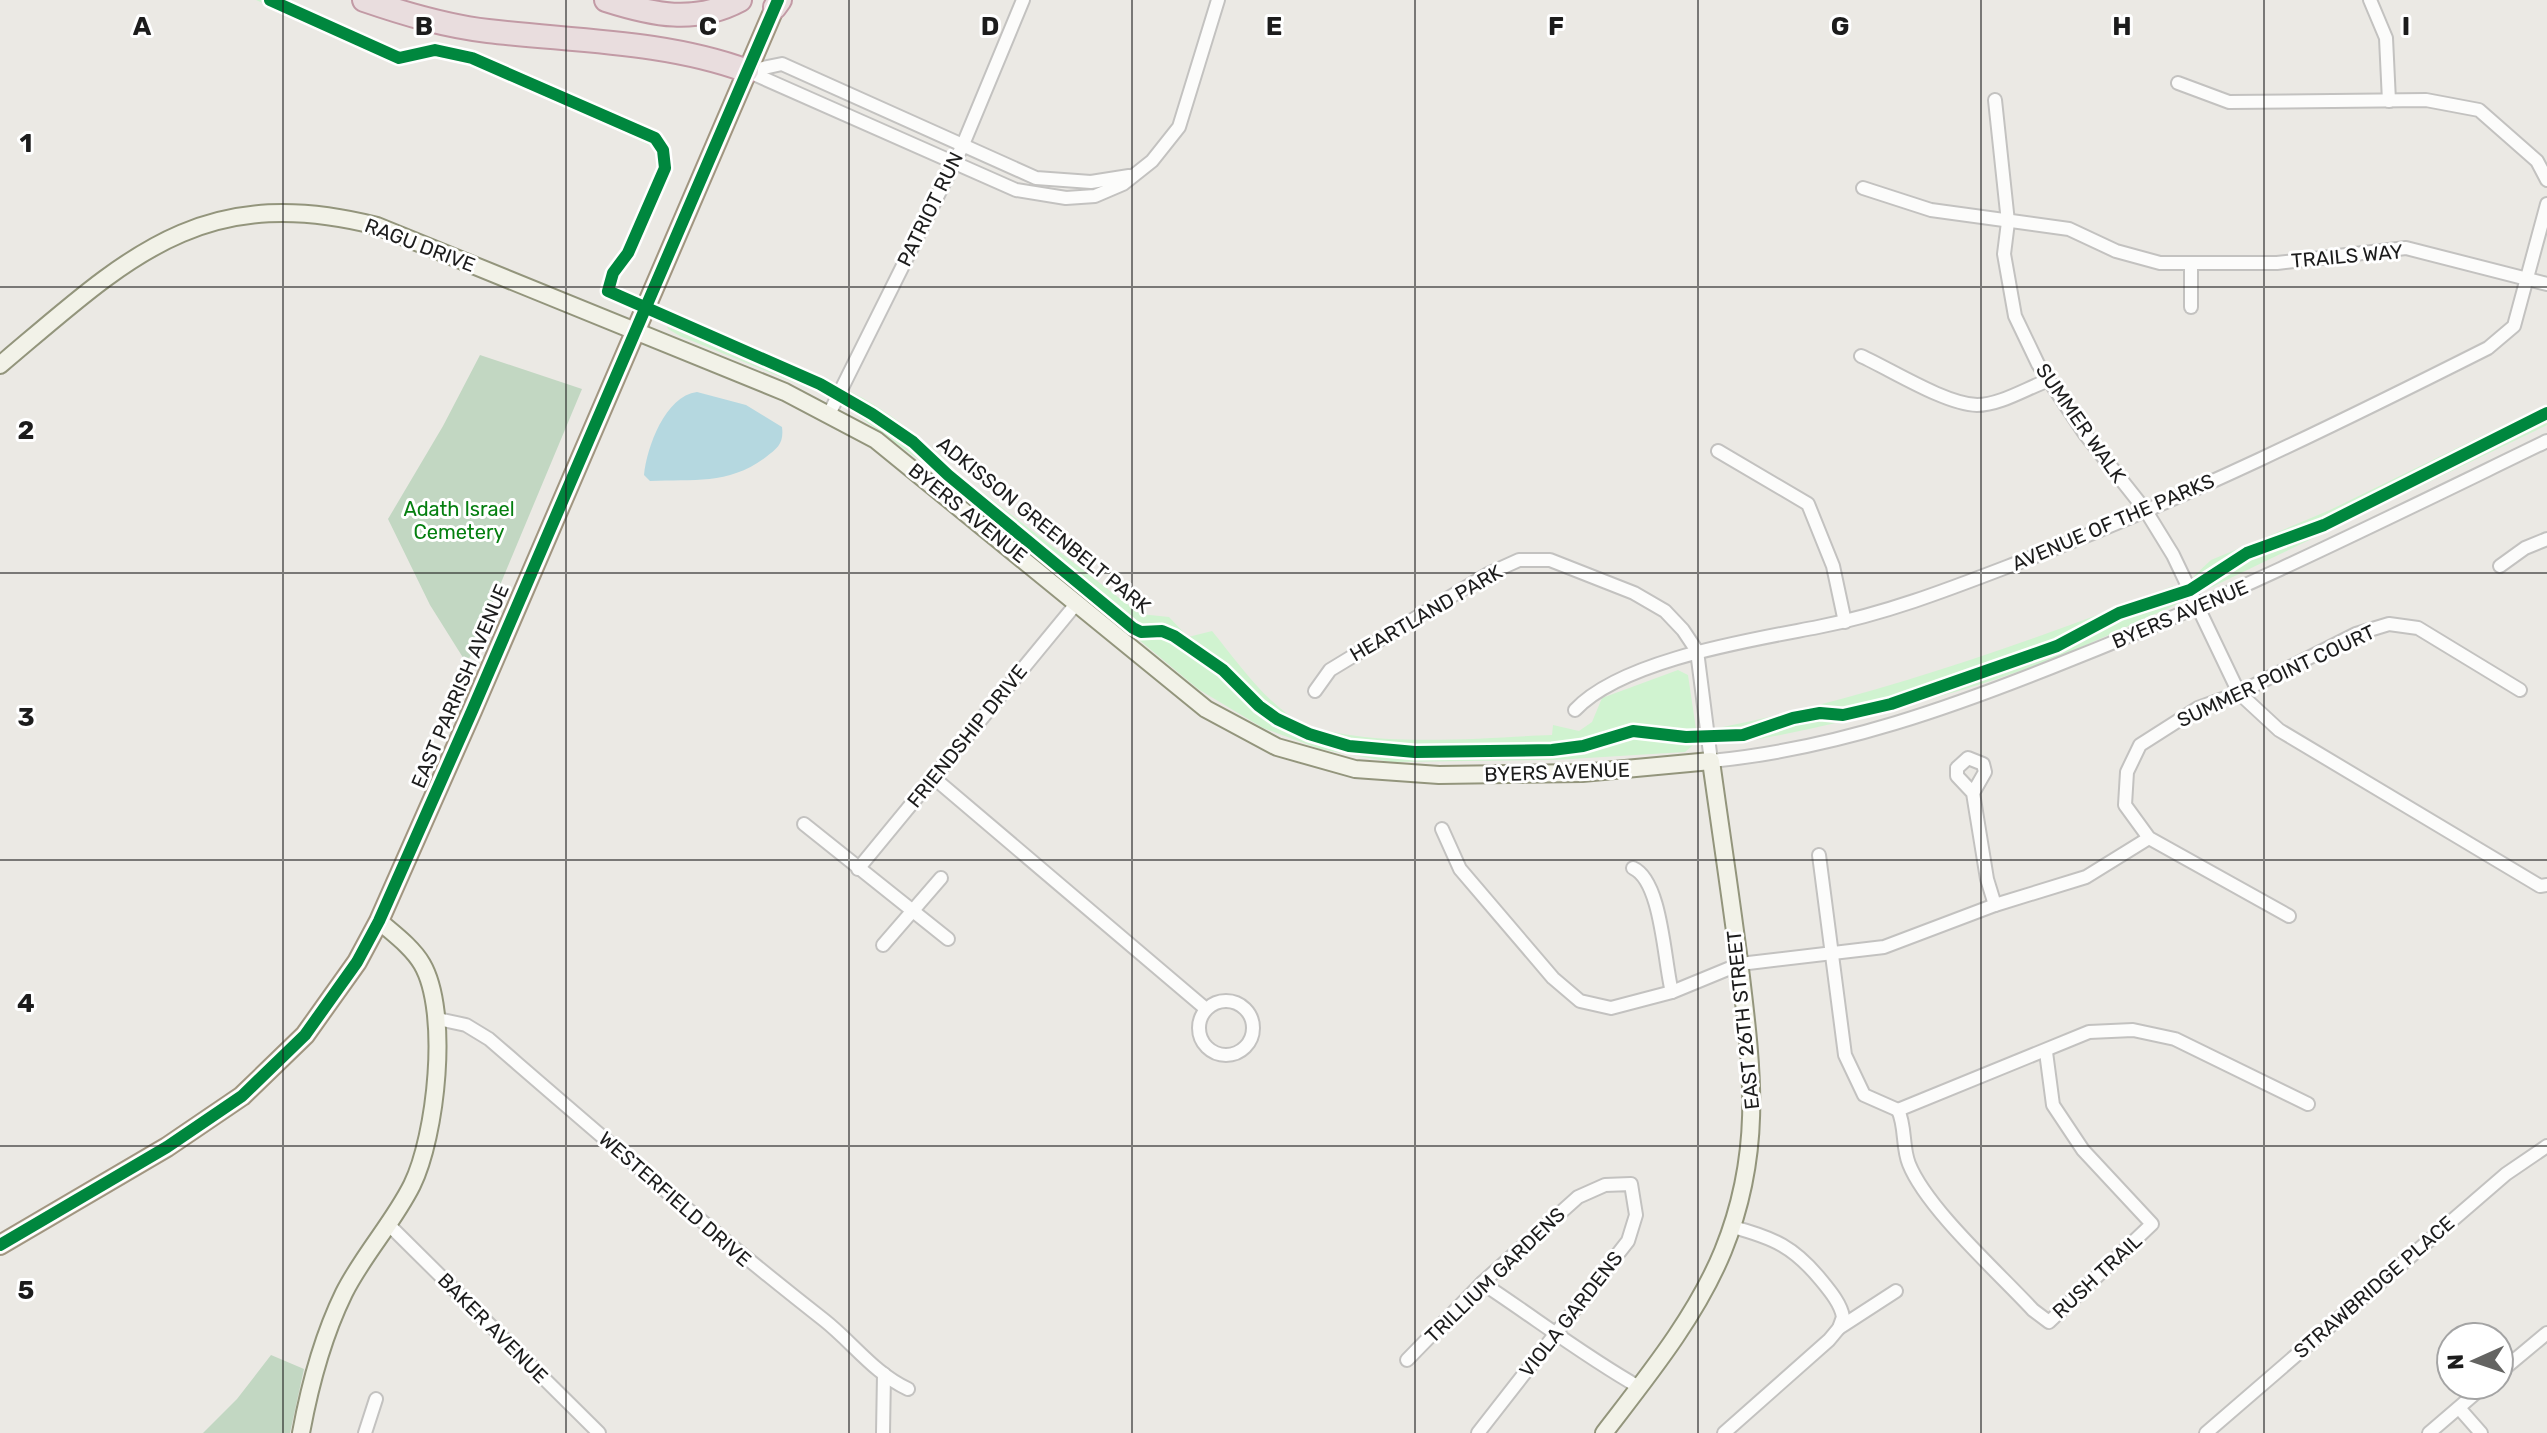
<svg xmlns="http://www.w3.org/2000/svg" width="2547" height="1433" viewBox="0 0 2547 1433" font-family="Rubik,sans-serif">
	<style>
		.cemetery { fill: #c2d7c2 }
		.park { fill: #d0f3d0 }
		.water { fill: #b5d8e0 }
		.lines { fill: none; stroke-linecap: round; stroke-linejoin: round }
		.street-casing { stroke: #c3c2c0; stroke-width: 16 }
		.secondary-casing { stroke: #93957c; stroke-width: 20 }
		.primary-casing { stroke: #a19681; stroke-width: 22 }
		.highway-casing { stroke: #c29aa5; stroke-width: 26 }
		.street { stroke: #fcfcfb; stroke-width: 12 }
		.secondary { stroke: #f2f2e8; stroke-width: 16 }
		.primary { stroke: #f0ebe3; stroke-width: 18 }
		.highway { stroke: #e9ddde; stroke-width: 22 }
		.cycleway-casing { stroke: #fff; stroke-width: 17 }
		.cycleway { stroke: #00873e; stroke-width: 12 }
		.grid { fill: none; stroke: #1c1c1c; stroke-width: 2; stroke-opacity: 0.55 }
		.labels { text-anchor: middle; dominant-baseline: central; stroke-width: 6; stroke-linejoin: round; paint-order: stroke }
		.street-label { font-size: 20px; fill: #1c1c1c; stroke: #fff }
		.park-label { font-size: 20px; fill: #057f10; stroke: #fff }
		.grid-label { font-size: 26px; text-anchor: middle; font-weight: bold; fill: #1c1c1c; stroke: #fff; stroke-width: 6; stroke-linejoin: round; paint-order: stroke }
	</style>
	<rect width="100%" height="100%" fill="#ebe9e4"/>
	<g class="cemetery">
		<path d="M 480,355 L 582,389 L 467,664 L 430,605 L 388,519 L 443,426 Z"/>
		<path d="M 271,1355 L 304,1369 L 290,1433 L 203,1433 L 237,1399 Z"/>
	</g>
	<path class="park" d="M 256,0 L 281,0 L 396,52 C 416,56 434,44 455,48 L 657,132 C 695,171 627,247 615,287 L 618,291 L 831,384 L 828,387 L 848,397 L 851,392 C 882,407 914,432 940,455 C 954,469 963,483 979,496 L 982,492 L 1140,614 L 1169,617 L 1188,637 L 1212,631 C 1235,659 1257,691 1286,713 C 1339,753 1486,737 1552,735 L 1553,725 L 1579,731 L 1592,722 L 1602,698 L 1678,670 L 1688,675 L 1697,736 L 1718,733 L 1718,728 C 1875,697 2024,644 2173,586 L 2176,592 L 2195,582 L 2193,577 L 2211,560 L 2330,510 L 2547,404 L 2547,425 L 2212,587 C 2197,590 2186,593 2175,605 C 2125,627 2075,652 2023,670 C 1928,703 1832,726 1733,744 L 1720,738 L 1698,741 L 1685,752 L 1554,760 L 1391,762 L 1320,749 L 1263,728 L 1198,689 L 946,479 L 854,413 L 850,405 L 680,336 L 668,329 L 664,317 L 604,292 L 614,260 L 625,250 L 660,163 L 653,147 C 594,119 515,73 453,58 C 431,53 414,67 392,61 Z"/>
	<path class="water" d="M 697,392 L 746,405 L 782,427 C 784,443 778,448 766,457 C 729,485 694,479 650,481 L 644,475 C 647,447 665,396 697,392 Z"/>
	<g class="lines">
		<defs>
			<g id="street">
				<path d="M 2370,0 L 2386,38 L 2389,101"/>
				<path d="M 747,71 L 1016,190 L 1066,198 L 1095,196 L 1123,184 L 1152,161 L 1179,127 L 1218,0"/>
				<path d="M 749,71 L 782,64 L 1036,178 L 1091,182 L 1129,176"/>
				<path d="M 2178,83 L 2229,102 L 2426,100 L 2479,110 L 2537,161 L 2547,180"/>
				<path d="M 1995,100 L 2008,222 L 2004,254 L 2015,316 L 2038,364 L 2085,434 L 2146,511 L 2173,555 L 2239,693 L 2279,730 L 2540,886 L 2547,885"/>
				<path d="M 1863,188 L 1931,210 L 2069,229 L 2116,251 L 2160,263 L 2277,263 L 2406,248 L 2547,284"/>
				<path d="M 2191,265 L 2191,307"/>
				<path d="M 1861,356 C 1892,370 1945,404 1977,405 C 2000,405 2027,388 2049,380"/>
				<path d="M 829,414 L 962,147 L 1023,0"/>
				<path d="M 1718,451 L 1808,504 L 1833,566 L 1845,622"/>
				<path d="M 2500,566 L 2525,548 L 2547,539"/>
				<path d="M 1315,691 L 1330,670 L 1488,574 L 1519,560 L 1550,560 L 1634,593 L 1665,611 L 1683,630 L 1697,651 L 1711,761 C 1837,749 1956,706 2072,659 C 2234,595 2390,517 2547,441"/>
				<path d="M 1575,710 C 1622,660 1751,640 1818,627 C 1890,613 1957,586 2025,560 C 2184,499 2337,424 2488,348 L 2514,326 L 2547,204"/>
				<path d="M 934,778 L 1206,1009"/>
				<path d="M 1973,793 L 1957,776 L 1957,768 L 1968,758 L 1983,764 L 1985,772 L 1973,793 L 1987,879 L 1995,905"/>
				<path d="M 804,824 L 948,939"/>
				<path d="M 1442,829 L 1460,869 L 1553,978 L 1580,1001 L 1611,1008 L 1672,992 L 1740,964 L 1884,947 L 1995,905 L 2086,877 L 2149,838"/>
				<path d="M 1819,855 L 1845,1055 L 1864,1095 L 1898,1110 L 2089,1032 L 2133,1030 L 2175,1039 L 2308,1104"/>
				<path d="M 1633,868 C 1662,881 1664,962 1672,992"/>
				<path d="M 858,869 L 1076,604"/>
				<path d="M 2289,916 L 2149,838 L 2125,805 L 2127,772 L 2140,745 L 2198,708 L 2239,693 L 2356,634 L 2389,624 L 2418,628 L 2520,690"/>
				<path d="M 883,945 L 941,878"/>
				<circle cx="1226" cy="1028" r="27"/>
				<path d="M 438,1019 L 466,1025 L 489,1039 C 599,1134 709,1230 824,1320 C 852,1342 875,1374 908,1389"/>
				<path d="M 1898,1110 C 1906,1127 1902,1147 1909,1164 C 1927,1209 1999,1273 2033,1310 L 2049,1322 L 2152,1224 L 2083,1150 L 2053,1105 L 2046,1052"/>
				<path d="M 387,1223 L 599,1433"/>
				<path d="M 1482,1283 C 1534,1317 1584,1356 1639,1387"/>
				<path d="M 1839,1328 L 1896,1291"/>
				<path d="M 1407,1360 L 1482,1283 L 1578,1197 L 1605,1185 L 1631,1184 L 1636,1215 L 1628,1241 L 1478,1433"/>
				<path d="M 2499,1373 L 2547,1333"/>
				<path d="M 2459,1408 L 2481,1433"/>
				<path d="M 365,1433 L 376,1399"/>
				<path d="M 883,1433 L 884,1374"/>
				<path d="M 1724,1433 L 1829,1340 L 1839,1328 L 1843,1317 C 1841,1304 1830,1291 1821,1280 C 1794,1247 1774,1238 1733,1227"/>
				<path d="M 2206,1433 L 2506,1174 L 2547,1146"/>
				<path d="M 2429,1433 L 2485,1385"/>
			</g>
			<g id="secondary">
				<path d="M 0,365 C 126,259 200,181 377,226 L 785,392 L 876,440 L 1206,709 L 1277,747 L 1355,769 L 1439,775 L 1582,773 L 1711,761 C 1721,833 1732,905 1741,977 C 1753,1076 1762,1155 1723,1251 C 1696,1317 1647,1377 1604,1433"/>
				<path d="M 301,1433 C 310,1384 322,1338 344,1293 C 363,1255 393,1223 412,1185 C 436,1136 450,1012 422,964 C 412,947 394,934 379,921"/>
			</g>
			<path id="primary" d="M 0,1245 L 167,1147 L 242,1096 L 305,1035 L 357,962 L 379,921 L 472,711 L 778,0"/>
			<g id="highway">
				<path d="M 364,0 C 405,14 445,26 488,31 C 573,41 666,41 747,71"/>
				<path d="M 606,0 C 653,15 695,24 740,0"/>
				<path d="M 775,7 L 780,0"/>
			</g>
		</defs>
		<use href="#street" class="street-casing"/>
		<use href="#secondary" class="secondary-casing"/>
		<use href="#primary" class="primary-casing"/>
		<use href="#highway" class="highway-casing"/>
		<use href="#street" class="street"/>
		<use href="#secondary" class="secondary"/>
		<use href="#primary" class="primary"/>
		<use href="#highway" class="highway"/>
		<defs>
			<g id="cycleway">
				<path d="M 270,0 L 399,58 L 435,50 L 472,58 L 655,138 L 663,150 L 665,168 L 628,253 L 613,273 L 608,291 L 820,384 L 872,414 L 913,442 L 948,475 L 1133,628 L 1141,632 L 1162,631 L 1174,636 L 1223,670 L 1259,706 L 1277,719 L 1309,734 L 1349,746 L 1415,752 L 1552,750 L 1583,746 L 1633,731 L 1686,737 L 1743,735 L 1793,718 L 1820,713 L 1843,715 L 1891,704 L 2057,646 L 2119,613 L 2190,590 L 2247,553 L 2324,525 L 2547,413"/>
				<path d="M 0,1245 L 167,1147 L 242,1096 L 305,1035 L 357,962 L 379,921 L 472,711 L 778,0"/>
			</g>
		</defs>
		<use href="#cycleway" class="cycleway-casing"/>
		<use href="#cycleway" class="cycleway"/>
	</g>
	<path class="grid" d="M 283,0 L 283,1433M 566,0 L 566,1433M 849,0 L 849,1433M 1132,0 L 1132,1433M 1415,0 L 1415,1433M 1698,0 L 1698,1433M 1981,0 L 1981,1433M 2264,0 L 2264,1433M 0,287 L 2547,287M 0,573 L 2547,573M 0,860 L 2547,860M 0,1146 L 2547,1146"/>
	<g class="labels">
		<g class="street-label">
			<text transform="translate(930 209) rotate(-64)">PATRIOT RUN</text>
			<text transform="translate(420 245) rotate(21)">RAGU DRIVE</text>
			<text transform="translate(2347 256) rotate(-5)">TRAILS WAY</text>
			<text transform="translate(2081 423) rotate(55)">SUMMER WALK</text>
			<text transform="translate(968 513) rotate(39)">BYERS AVENUE</text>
			<text transform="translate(2113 522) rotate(-23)">AVENUE OF THE PARKS</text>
			<text transform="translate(1044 525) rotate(39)">ADKISSON GREENBELT PARK</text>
			<text transform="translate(1426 613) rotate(-30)">HEARTLAND PARK</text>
			<text transform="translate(2180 614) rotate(-23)">BYERS AVENUE</text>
			<text transform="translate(2276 676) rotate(-25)">SUMMER POINT COURT</text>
			<text transform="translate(460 686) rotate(-67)">EAST PARRISH AVENUE</text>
			<text transform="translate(967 736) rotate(-51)">FRIENDSHIP DRIVE</text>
			<text transform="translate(1557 772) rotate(-2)">BYERS AVENUE</text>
			<text transform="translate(1743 1020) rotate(-96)">EAST 26TH STREET</text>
			<text transform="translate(675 1199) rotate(41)">WESTERFIELD DRIVE</text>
			<text transform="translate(1495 1275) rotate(-44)">TRILLIUM GARDENS</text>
			<text transform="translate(2097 1276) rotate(-43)">RUSH TRAIL</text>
			<text transform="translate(2374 1287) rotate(-41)">STRAWBRIDGE PLACE</text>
			<text transform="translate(1571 1314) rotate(-52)">VIOLA GARDENS</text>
			<text transform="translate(493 1328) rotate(45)">BAKER AVENUE</text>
		</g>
		<g class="park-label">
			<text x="459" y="509">Adath Israel<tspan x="459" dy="23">Cemetery</tspan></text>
		</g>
	</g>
	<g class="grid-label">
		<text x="142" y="35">A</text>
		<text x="424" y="35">B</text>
		<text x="708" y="35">C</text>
		<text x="990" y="35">D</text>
		<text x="1274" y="35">E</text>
		<text x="1556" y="35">F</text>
		<text x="1840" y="35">G</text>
		<text x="2122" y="35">H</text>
		<text x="2406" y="35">I</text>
		<text x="26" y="152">1</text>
		<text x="26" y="439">2</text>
		<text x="26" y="726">3</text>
		<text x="26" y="1012">4</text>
		<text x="26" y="1299">5</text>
	</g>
	<g transform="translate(2475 1361) rotate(267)"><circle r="38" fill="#ffffff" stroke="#a4a4a4" stroke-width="2"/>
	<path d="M0-6L14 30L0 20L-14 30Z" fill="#646462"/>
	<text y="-12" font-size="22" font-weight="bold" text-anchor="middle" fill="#1c1c1c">N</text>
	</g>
</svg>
